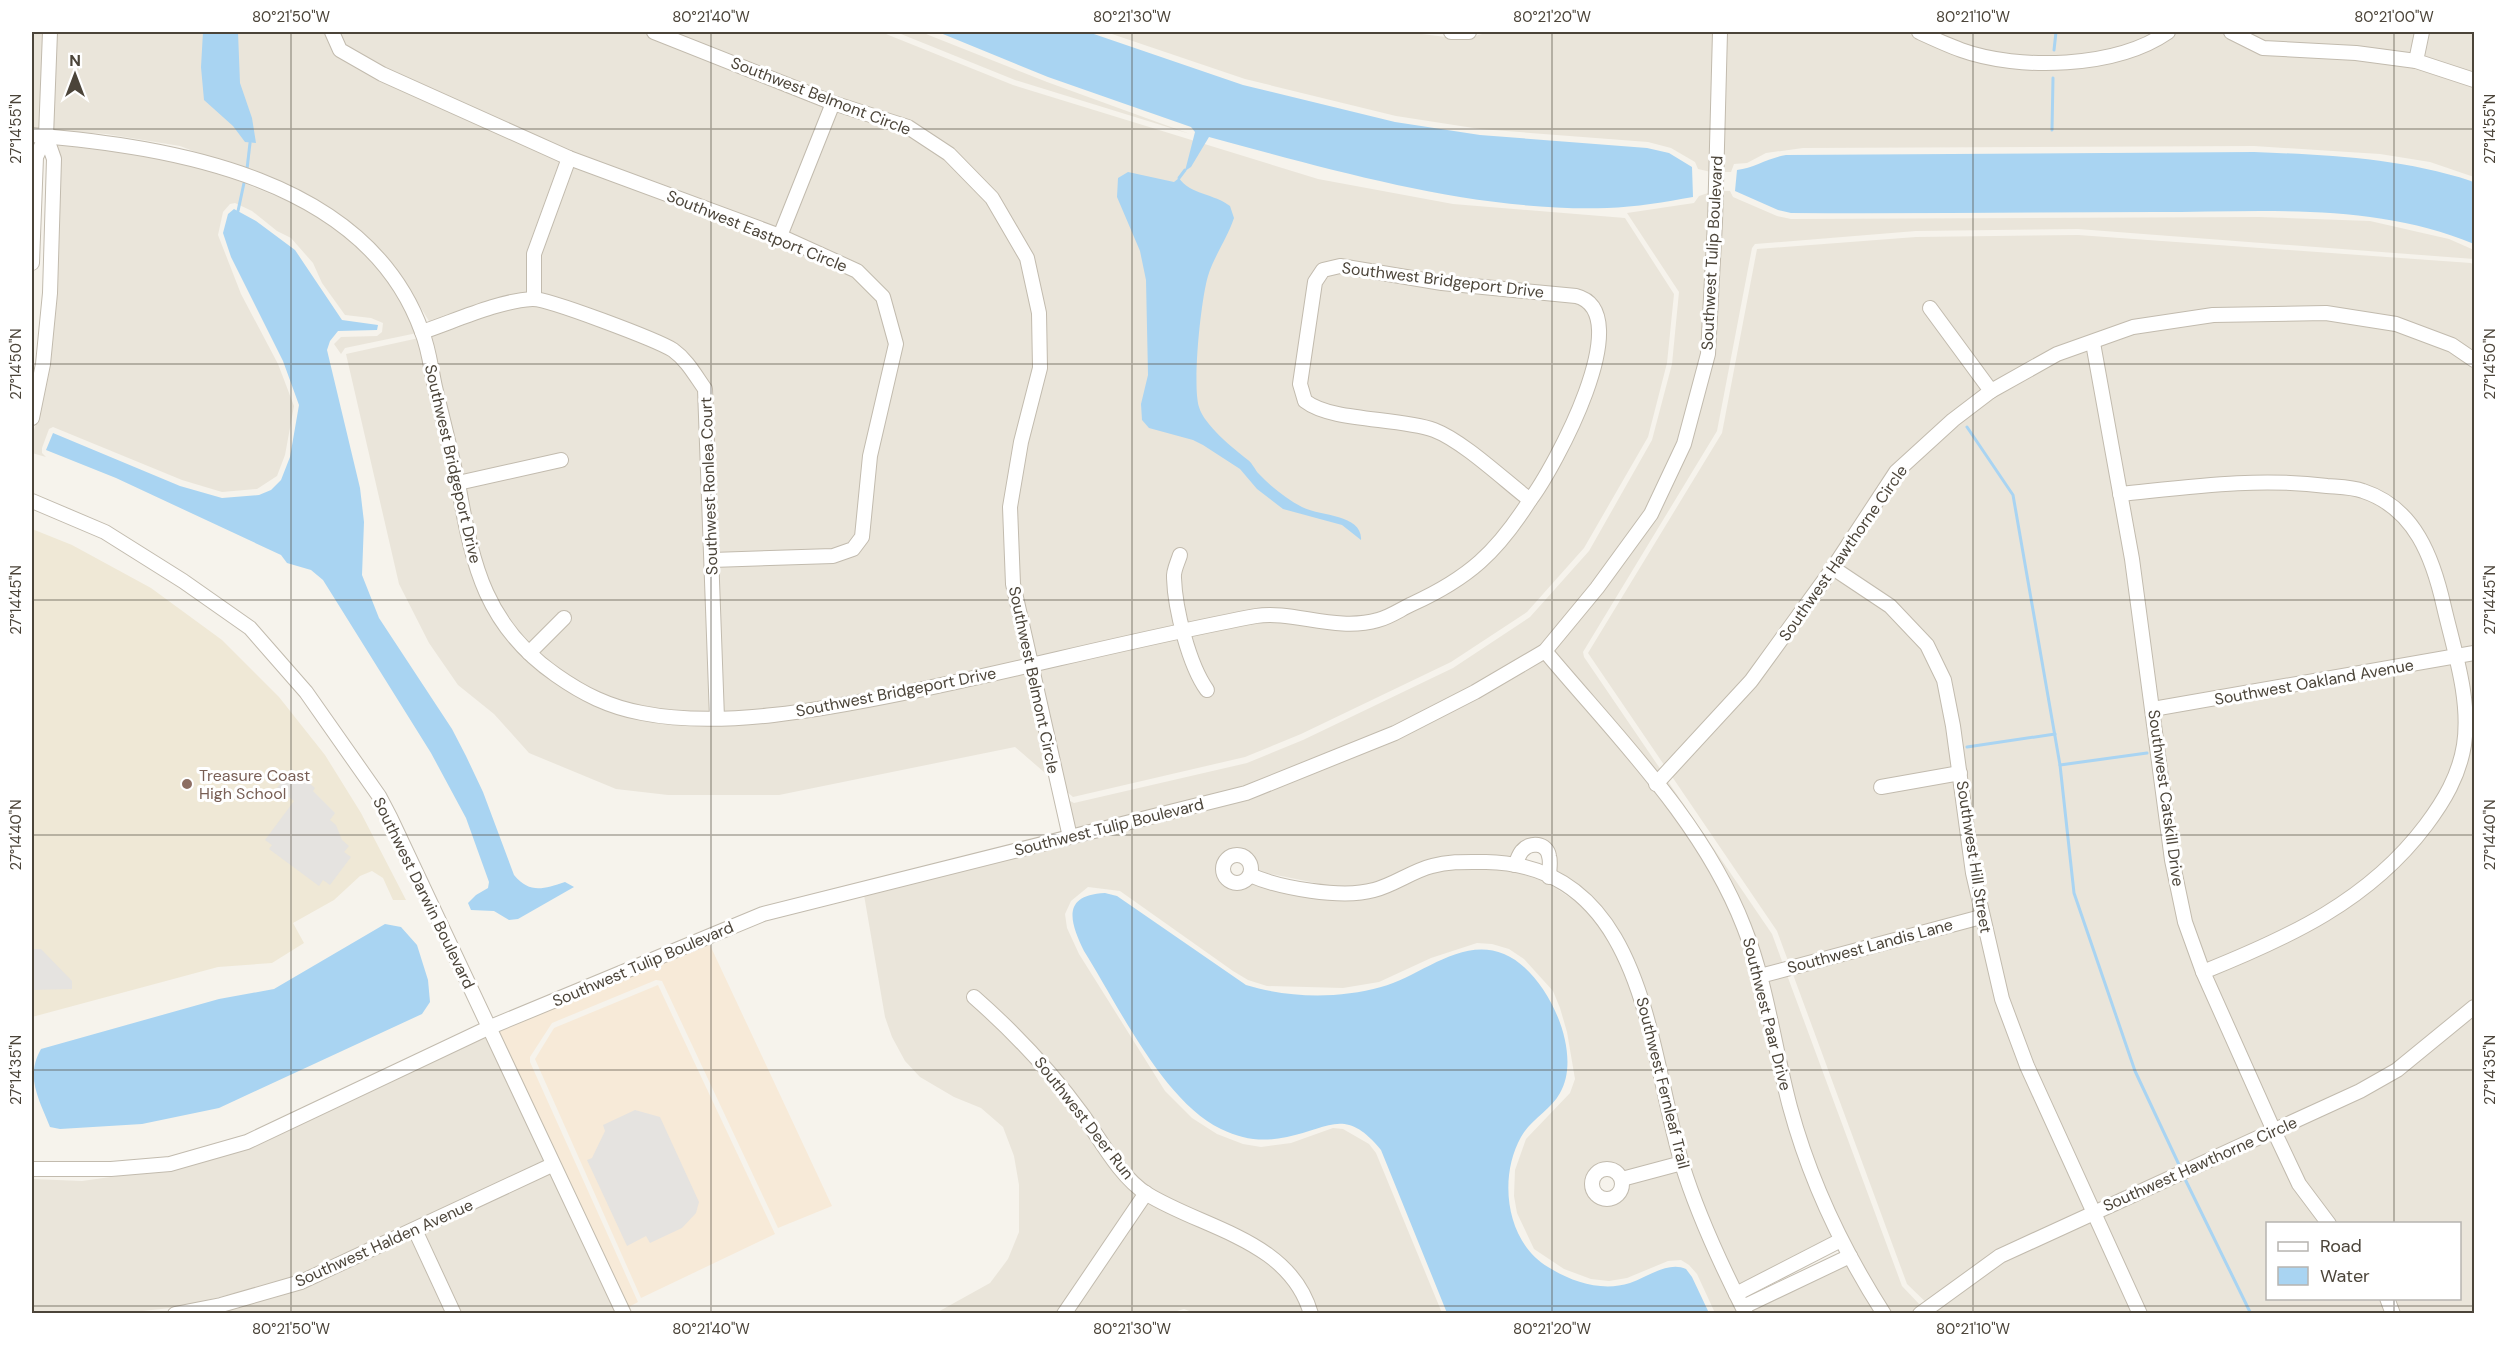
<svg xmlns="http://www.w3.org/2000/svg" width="2506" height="1345" viewBox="0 0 2506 1345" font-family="'DM Sans',sans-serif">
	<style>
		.residential { fill: #eae5da; fill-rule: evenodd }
		.commercial { fill: #f7ead8 }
		.education { fill: #efe8d6 }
		.parking { fill: #e5e3e0 }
		.water { fill: #a9d4f2 }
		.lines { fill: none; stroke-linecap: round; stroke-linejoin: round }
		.stream { stroke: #a9d4f2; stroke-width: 3 }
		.minor-casing { stroke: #c2bbae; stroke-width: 16 }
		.minor { stroke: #fff; stroke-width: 14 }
		.ticks { fill: none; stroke: #4b4439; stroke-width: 1.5; stroke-opacity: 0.45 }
		.education-dot { fill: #8d6e63; stroke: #fff; stroke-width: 2 }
		.labels { text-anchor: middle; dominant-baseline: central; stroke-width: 6; stroke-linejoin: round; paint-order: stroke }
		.street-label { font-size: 16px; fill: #4b4439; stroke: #fff }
		.education-label { font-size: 16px; fill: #785e54; stroke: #fff; text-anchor: start }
		.neatline { fill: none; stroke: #4b4439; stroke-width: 2 }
		.ticks-label { font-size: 15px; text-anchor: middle; fill: #4b4439 }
	</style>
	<rect width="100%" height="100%" fill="#f6f3ec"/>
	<g class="residential">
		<path d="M 32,32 L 881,32 L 1013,85 L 1318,179 L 1453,204 L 1625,218 L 1674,294 L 1667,363 L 1648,437 L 1584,548 L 1527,612 L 1451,662 L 1301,734 L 1245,757 L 1073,797 L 1015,747 L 779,795 L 668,795 L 616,789 L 529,753 L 494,714 L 458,685 L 429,643 L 399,584 L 346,354 L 437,334 L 395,266 L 348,221 L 275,182 L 180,146 L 106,134 L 32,129 Z"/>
		<path d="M 896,32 L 921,32 L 1047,82 L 1190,134 L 1015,80 Z"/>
		<path d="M 1106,32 L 1405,32 L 1463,39 L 1490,32 L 1715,32 L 1711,172 L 1698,169 L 1695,162 L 1671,148 L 1648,142 L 1480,129 L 1396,116 L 1245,79 Z"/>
		<path d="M 1726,32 L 1905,32 L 1960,56 L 2060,69 L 2164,41 L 2177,32 L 2222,32 L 2262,54 L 2356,59 L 2415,67 L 2474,86 L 2474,177 L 2430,162 L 2380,154 L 2254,146 L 1803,148 L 1766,153 L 1747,163 L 1734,164 L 1731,172 L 1722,172 Z"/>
		<path d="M 1933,32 L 2156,32 L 2118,48 L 2059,57 L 2006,55 L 1964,45 Z"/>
		<path d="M 2243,32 L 2417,32 L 2412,55 L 2264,43 Z"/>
		<path d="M 2428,32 L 2474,32 L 2474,73 L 2423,57 Z"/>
		<path d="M 54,143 L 158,155 L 224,175 L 313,211 L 362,247 L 396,290 L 417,333 L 345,348 L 341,354 L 334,344 L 341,337 L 377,336 L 382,332 L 383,323 L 371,318 L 345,315 L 322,283 L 313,263 L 291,238 L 277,231 L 252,211 L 235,203 L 230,204 L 223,212 L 218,235 L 241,294 L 278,364 L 294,406 L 285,455 L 277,476 L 257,489 L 222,492 L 182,480 L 53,427 L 49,429 L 42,448 L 42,453 L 46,457 L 32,453 L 32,438 L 39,411 Z"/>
		<path d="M 1721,191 L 1730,191 L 1733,197 L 1777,216 L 1791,219 L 2259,217 L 2370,221 L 2449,239 L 2474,250 L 2474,259 L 2078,229 L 1916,231 L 1755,244 L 1752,248 L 1717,431 L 1583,652 L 1584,657 L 1661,770 L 1656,775 L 1552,651 L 1655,518 L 1713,354 Z"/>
		<path d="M 1711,192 L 1703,353 L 1679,442 L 1647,511 L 1593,584 L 1541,646 L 1472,687 L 1393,727 L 1244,788 L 1074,830 L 1066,799 L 1074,803 L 1247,763 L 1303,740 L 1453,668 L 1530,617 L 1589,551 L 1652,440 L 1672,364 L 1679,292 L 1627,213 L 1694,203 L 1699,196 Z"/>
		<path d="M 2078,235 L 2471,263 L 2474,266 L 2474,1313 L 1937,1313 L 1907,1284 L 1777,931 L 1588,653 L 1722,433 L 1757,249 L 1916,237 ZM 2268,1224 L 2460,1224 L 2460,1298 L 2268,1298 Z"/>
		<path d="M 1544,658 L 1688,833 L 1723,894 L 1739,929 L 1834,1237 L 1739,1287 L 1718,1244 L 1687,1162 L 1652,1014 L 1641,976 L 1617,929 L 1597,903 L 1555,872 L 1551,846 L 1512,858 L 1455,856 L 1373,884 L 1340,888 L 1256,871 L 1255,861 L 1250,853 L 1235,848 L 1224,853 L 1217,868 L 1221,880 L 1234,889 L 1246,887 L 1252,882 L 1340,900 L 1356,899 L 1402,885 L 1432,872 L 1455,868 L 1505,868 L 1548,883 L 1590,911 L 1608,935 L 1631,981 L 1676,1159 L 1624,1173 L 1614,1164 L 1602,1164 L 1594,1168 L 1588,1177 L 1589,1194 L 1598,1203 L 1614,1203 L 1624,1196 L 1627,1184 L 1679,1170 L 1740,1313 L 1715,1313 L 1697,1274 L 1689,1265 L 1681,1260 L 1668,1261 L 1627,1278 L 1609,1281 L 1591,1279 L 1564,1269 L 1534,1249 L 1517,1213 L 1514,1196 L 1515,1170 L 1526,1139 L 1570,1093 L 1575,1079 L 1567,1032 L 1560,1008 L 1553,991 L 1524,959 L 1509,949 L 1492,944 L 1477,943 L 1431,958 L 1379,982 L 1343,988 L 1267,986 L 1248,980 L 1233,971 L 1120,891 L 1088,887 L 1071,901 L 1065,914 L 1067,928 L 1079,954 L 1165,1091 L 1192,1118 L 1217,1134 L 1243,1144 L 1261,1147 L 1291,1143 L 1333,1128 L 1343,1129 L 1369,1144 L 1376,1153 L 1442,1313 L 1316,1313 L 1297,1276 L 1268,1246 L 1149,1188 L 1116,1155 L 1086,1109 L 1028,1038 L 974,989 L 967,998 L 1020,1046 L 1139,1194 L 1057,1313 L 936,1313 L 990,1283 L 1008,1259 L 1019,1232 L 1019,1185 L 1014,1156 L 1003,1127 L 981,1108 L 954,1097 L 920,1077 L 905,1061 L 892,1037 L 885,1017 L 864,895 L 1248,799 Z"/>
		<path d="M 1667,780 L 1772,934 L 1783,964 L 1763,969 L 1663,784 Z"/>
		<path d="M 1787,975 L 1902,1286 L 1921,1306 L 1910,1313 L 1891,1313 L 1877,1292 L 1854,1253 L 1816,1170 L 1795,1105 L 1767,981 Z"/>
		<path d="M 486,1036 L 545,1162 L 300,1277 L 179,1307 L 134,1312 L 32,1313 L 32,1179 L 82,1181 L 139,1173 L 249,1147 Z"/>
		<path d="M 550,1173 L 618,1313 L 459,1313 L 423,1233 Z"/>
		<path d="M 1148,1201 L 1263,1257 L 1290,1284 L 1305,1313 L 1197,1314 L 1184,1309 L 1167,1314 L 1071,1314 Z"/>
		<path d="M 413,1238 L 448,1314 L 207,1314 L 303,1288 Z"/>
		<path d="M 1848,1263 L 1878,1313 L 1752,1314 L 1751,1310 Z"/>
	</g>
	<g class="commercial">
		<path d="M 709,943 L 832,1206 L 778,1228 L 662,981 L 656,980 L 552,1023 L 530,1057 L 530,1062 L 638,1302 L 627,1308 L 496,1031 Z"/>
		<path d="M 658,985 L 775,1234 L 641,1298 L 535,1059 L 554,1028 Z"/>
	</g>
	<path class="education" d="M 32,529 L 72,545 L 151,588 L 222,640 L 279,697 L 325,755 L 361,813 L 406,900 L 393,900 L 383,878 L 372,871 L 360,876 L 334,900 L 293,923 L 304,943 L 272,963 L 218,967 L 32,1017 Z"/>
	<g class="parking">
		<path d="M 292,769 L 315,788 L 313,791 L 335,813 L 330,820 L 336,825 L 342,840 L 349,846 L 344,852 L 351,857 L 330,885 L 323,880 L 319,886 L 269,849 L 272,845 L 265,840 L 294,801 L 277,788 Z"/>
		<path d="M 32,949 L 41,949 L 72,981 L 72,989 L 32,990 Z"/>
		<path d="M 635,1110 L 660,1117 L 699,1202 L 696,1213 L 682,1228 L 650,1243 L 646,1236 L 627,1246 L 587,1160 L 592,1158 L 605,1131 L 603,1125 Z"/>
	</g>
	<g class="water">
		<path d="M 203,32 L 238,32 L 240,83 L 252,118 L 256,143 L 245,142 L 233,126 L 204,100 L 201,67 Z"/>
		<path d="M 938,32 L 1088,32 L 1243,85 L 1395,122 L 1480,135 L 1647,148 L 1669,153 L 1692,167 L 1693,197 C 1665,202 1636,207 1607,208 C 1475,212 1336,171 1209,137 L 1191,167 L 1185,171 L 1195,132 L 1191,127 L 1048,77 Z"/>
		<path d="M 2254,152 C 2328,155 2400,158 2471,181 L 2474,183 L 2474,244 C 2374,202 2263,212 2155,212 C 2034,212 1913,214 1791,213 L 1778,210 L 1735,191 L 1737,170 C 1754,168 1768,158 1786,155 Z"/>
		<path d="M 1128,172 L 1174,182 L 1179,178 C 1189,194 1215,194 1230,206 L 1234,218 C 1227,239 1214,256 1208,276 C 1201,299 1192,385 1199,407 C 1204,425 1234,449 1248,460 C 1253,464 1255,470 1259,474 C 1271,487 1287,499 1302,507 C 1318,516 1363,514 1361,540 L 1342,525 L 1283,509 L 1257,489 L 1240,469 L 1203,445 L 1193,440 L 1149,428 L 1142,420 L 1141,404 L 1148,375 L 1146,280 L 1140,251 L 1117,197 L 1118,178 Z"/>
		<path d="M 234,209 L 256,221 L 295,250 L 342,320 L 378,325 L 377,330 L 338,331 L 330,341 L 327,350 L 360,488 L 364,522 L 362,575 L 379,618 L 452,729 L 466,756 L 483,792 L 514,875 C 530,894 543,889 565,882 L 574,887 L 518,919 L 509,920 L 494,911 L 471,910 L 468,903 L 476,895 L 488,888 L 489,882 L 466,818 L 431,753 L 323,580 L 311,570 L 287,563 L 281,555 L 116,478 L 46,450 L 53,433 L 180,486 L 222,498 L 259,495 L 271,490 L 281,480 L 290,457 L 299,405 L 283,361 L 231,257 L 223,233 L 228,214 Z"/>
		<path d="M 1105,893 L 1117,896 L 1246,985 C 1288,998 1338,999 1381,987 C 1420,977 1461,936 1504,954 C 1546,971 1584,1052 1560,1093 C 1551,1110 1530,1120 1521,1137 C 1498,1178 1506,1242 1548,1267 C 1572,1282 1602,1292 1630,1283 C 1647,1277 1668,1261 1686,1269 L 1692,1277 L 1709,1313 L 1447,1313 L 1381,1150 C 1345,1106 1329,1129 1287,1137 C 1263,1142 1244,1140 1221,1129 C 1163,1101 1118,1005 1084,951 C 1070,922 1061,895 1105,893 Z"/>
		<path d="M 385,924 L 401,927 L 417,945 L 428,980 L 430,1002 L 422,1014 L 219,1108 L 142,1124 L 60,1129 L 50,1127 C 39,1099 25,1077 41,1049 L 219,999 L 274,989 Z"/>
	</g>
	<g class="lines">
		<g class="stream">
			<path d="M 2054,50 L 2056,32"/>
			<path d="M 2052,130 L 2053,78"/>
			<path d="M 247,169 L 250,143"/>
			<path d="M 1179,178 L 1185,170"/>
			<path d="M 238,211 L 244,183"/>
			<path d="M 1967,427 L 2013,495 L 2060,765 L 2074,893 L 2135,1071 L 2181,1169"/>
			<path d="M 1967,747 L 2055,734"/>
			<path d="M 2060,765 L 2147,753"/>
			<path d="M 2183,1175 L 2251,1314"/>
		</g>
		<defs>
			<g id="minor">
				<path d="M 332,32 L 340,50 L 382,74 L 569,158 L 780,236 L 857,271 L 883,297 L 896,344 L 870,456 L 862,537 L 853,549 L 833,556 L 712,560"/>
				<path d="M 654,32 L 833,103 L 908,127 L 949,154 L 992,198 L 1027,258 L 1039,313 L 1040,368 L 1021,442 L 1010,507 L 1013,584 L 1070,837"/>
				<path d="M 1451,32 L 1469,32"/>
				<path d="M 1919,32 C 1932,38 1947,45 1961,50 C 2019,71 2116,68 2168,32"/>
				<path d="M 2231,32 L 2263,48 L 2356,53 L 2416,61 L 2474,80"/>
				<path d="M 2416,61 L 2422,32"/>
				<path d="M 32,135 C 173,147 367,178 422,332 C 429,349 431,369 435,387 C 443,421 452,455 459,489 C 473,567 486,626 556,675 C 583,694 609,707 642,713 C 722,729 825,709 904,693 C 1022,669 1138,638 1256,616 C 1292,610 1336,632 1378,620 C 1390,617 1401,609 1412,604 C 1469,578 1497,552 1530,500"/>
				<path d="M 780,236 L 833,103"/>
				<path d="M 32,263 L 36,157 L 46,136"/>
				<path d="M 1340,266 L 1442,283 L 1576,296 C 1640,312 1553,470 1530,500 C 1504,480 1463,441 1434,430 C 1398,417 1332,422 1305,401 L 1300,384 L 1315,282 L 1323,270 Z"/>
				<path d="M 534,298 L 534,254 L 569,158"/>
				<path d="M 1930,308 L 1991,391"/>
				<path d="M 422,332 C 455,321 498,301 532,299 C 547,298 657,340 673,350 C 687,360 695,375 705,389 L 717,718"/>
				<path d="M 2093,343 L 2132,559 L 2172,860 L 2185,922 L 2203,972 L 2274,1131 L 2299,1184 L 2329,1224"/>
				<path d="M 32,418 L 43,364 L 50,293 L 54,159 L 46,136 L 50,32"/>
				<path d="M 458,483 L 561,460"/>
				<path d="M 2120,494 C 2189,487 2257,477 2327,486 C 2338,487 2352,487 2363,491 C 2415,508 2433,558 2444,607 C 2454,650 2471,700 2464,745 C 2459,776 2444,801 2426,825 C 2369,901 2288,938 2203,972"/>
				<path d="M 32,501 L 105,532 L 183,581 L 250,628 L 306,692 L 379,796 L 390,817 L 624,1314"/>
				<path d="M 1180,555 C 1178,562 1173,571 1174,578 C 1175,609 1189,665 1207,690"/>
				<path d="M 1833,568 L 1890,606 L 1927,645 L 1944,680 L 1953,726 L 1973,873 L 2002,999 L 2027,1066 L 2140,1314"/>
				<path d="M 1545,651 C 1616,736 1703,821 1744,927 C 1767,985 1774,1047 1790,1107 C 1810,1181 1843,1250 1884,1314"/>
				<path d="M 529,653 L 564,618"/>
				<path d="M 2153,709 L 2474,653"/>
				<path d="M 1656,784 L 1751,681 L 1833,568 L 1896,472 L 1953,420 L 1991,391 L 2057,354 L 2133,327 L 2213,315 L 2326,313 L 2396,324 L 2452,345 L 2474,360"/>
				<path d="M 1881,787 L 1960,773"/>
				<circle cx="1237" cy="869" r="14"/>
				<path d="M 1515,865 C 1517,861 1519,854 1522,851 C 1530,841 1547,843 1549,856 C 1551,862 1549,870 1549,877"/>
				<path d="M 1250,875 C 1279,888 1342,899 1374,890 C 1394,885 1412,871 1432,866 C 1450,861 1468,862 1486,862 C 1646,865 1648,1051 1682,1164 C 1698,1216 1721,1265 1746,1314"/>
				<path d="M 1760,976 L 1981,917"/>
				<path d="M 974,997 C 1015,1033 1050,1070 1082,1114 C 1100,1139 1120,1177 1147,1194 C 1204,1229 1290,1240 1311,1314"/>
				<path d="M 32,1169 L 111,1169 L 170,1164 L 247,1142 L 488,1028 L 763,914 L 1246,793 L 1395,733 L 1475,692 L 1545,651 L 1597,588 L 1651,514 L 1684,444 L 1708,354 L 1715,222 L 1720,32"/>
				<circle cx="1607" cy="1184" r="15"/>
				<path d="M 1622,1179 L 1682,1163"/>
				<path d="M 415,1230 L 454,1314"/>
				<path d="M 1736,1294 L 1841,1240"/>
				<path d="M 2387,1298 L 2393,1314"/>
				<path d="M 1743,1307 L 1850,1256"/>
				<path d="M 175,1314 L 221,1305 L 301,1282 L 552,1165"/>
				<path d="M 1064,1314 L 1146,1193"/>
				<path d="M 1920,1314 L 2000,1256 L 2360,1091 L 2397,1070 L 2474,1007"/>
			</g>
		</defs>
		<use href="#minor" class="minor-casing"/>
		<use href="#minor" class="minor"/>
	</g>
	<path class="ticks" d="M 291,32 L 291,1314M 711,32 L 711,1314M 1132,32 L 1132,1314M 1552,32 L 1552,1314M 1973,32 L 1973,1314M 2394,32 L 2394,1224M 32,129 L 2474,129M 32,364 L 2474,364M 32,600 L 2474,600M 32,835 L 2474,835M 32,1070 L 2474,1070M 2394,1298 L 2394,1314M 32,1306 L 2474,1306"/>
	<circle class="education-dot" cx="187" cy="784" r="6"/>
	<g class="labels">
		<g class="street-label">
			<text transform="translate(821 96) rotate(21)">Southwest Belmont Circle</text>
			<text transform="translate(757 231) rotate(22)">Southwest Eastport Circle</text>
			<text transform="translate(1712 253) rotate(-87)">Southwest Tulip Boulevard</text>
			<text transform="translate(1443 280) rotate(7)">Southwest Bridgeport Drive</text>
			<text transform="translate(453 464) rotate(77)">Southwest Bridgeport Drive</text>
			<text transform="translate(709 486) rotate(-92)">Southwest Ronlea Court</text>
			<text transform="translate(1843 553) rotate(-55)">Southwest Hawthorne Circle</text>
			<text transform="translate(1034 680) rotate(78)">Southwest Belmont Circle</text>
			<text transform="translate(2314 682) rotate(-10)">Southwest Oakland Avenue</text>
			<text transform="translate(896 692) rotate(-11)">Southwest Bridgeport Drive</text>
			<text transform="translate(2166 798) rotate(82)">Southwest Catskill Drive</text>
			<text transform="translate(1109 827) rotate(-14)">Southwest Tulip Boulevard</text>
			<text transform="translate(1974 857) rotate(81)">Southwest Hill Street</text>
			<text transform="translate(424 893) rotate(64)">Southwest Darwin Boulevard</text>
			<text transform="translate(1870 946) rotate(-15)">Southwest Landis Lane</text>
			<text transform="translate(643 964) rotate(-23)">Southwest Tulip Boulevard</text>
			<text transform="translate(1767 1014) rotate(76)">Southwest Paar Drive</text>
			<text transform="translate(1663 1083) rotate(76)">Southwest Fernleaf Trail</text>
			<text transform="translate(1084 1118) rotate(52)">Southwest Deer Run</text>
			<text transform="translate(2200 1164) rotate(-24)">Southwest Hawthorne Circle</text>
			<text transform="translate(384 1243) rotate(-24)">Southwest Halden Avenue</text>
		</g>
		<g class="education-label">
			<text x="199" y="775">Treasure Coast<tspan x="199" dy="18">High School</tspan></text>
		</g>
	</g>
	<rect width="2506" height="1345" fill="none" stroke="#ffffff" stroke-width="66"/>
	<rect x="2266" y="1222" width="195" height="78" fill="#ffffff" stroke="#b7b4b0" stroke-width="1.5"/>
	<rect x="2278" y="1242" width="30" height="9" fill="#ffffff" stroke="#b7b4b0" stroke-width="1.5"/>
	<text x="2320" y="1252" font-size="18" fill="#4b4439">Road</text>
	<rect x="2278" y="1267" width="30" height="18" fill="#a9d4f2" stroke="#b7b4b0" stroke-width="1.5"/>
	<text x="2320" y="1282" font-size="18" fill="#4b4439">Water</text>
	<g transform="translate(75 75)" stroke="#ffffff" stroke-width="4.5" paint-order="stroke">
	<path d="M0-4.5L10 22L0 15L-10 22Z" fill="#4b4439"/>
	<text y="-9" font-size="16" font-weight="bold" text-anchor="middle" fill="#4b4439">N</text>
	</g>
	<rect x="33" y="33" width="2440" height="1279" class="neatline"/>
	<g class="ticks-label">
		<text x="291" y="22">80°21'50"W</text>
		<text x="711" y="22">80°21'40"W</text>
		<text x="1132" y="22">80°21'30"W</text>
		<text x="1552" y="22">80°21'20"W</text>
		<text x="1973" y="22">80°21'10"W</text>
		<text x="2394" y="22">80°21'00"W</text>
		<text transform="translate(16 129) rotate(-90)" y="5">27°14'55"N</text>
		<text transform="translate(2490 129) rotate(-90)" y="5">27°14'55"N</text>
		<text transform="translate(16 364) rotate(-90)" y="5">27°14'50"N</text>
		<text transform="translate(2490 364) rotate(-90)" y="5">27°14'50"N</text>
		<text transform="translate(16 600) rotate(-90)" y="5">27°14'45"N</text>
		<text transform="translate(2490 600) rotate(-90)" y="5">27°14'45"N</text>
		<text transform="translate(16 835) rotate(-90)" y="5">27°14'40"N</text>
		<text transform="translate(2490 835) rotate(-90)" y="5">27°14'40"N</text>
		<text transform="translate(16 1070) rotate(-90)" y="5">27°14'35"N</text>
		<text transform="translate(2490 1070) rotate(-90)" y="5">27°14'35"N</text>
		<text x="291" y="1334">80°21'50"W</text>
		<text x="711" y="1334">80°21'40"W</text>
		<text x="1132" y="1334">80°21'30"W</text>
		<text x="1552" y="1334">80°21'20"W</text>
		<text x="1973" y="1334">80°21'10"W</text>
	</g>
</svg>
